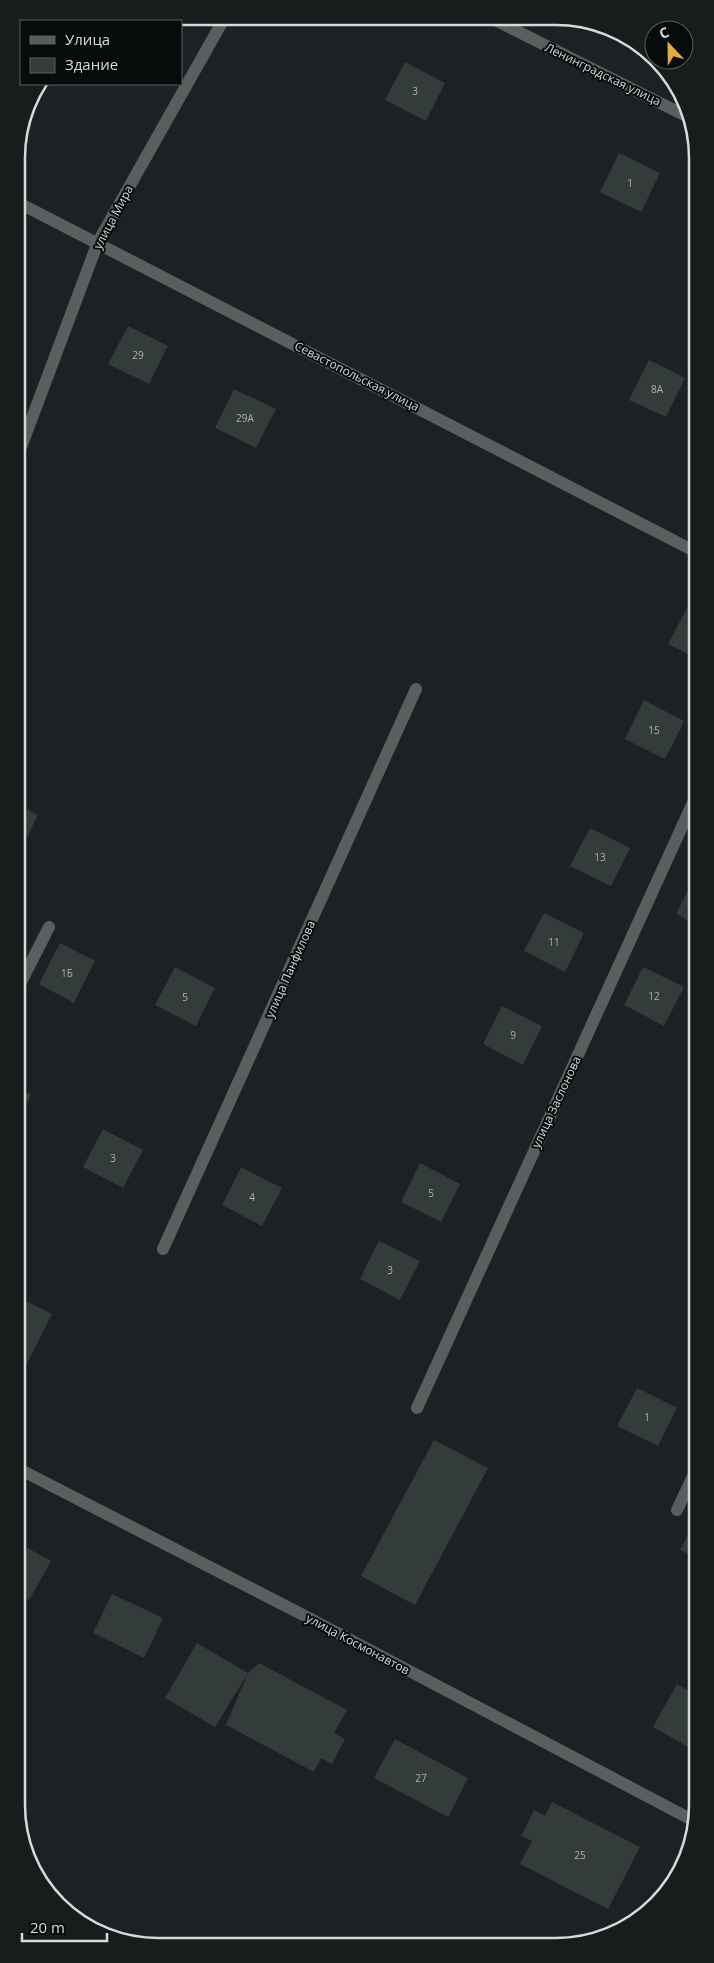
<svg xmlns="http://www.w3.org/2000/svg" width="714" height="1963" viewBox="0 0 714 1963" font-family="'Open Sans',sans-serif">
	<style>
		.building { fill: #343b3b }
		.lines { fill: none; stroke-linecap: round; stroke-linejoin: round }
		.minor { stroke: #5b5d5f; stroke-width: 12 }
		.labels { text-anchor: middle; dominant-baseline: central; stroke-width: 4; stroke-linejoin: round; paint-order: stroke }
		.number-label { font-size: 10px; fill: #aeb2b3 }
		.street-label { font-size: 12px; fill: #d6dadb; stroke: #080b0c }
		.rim { fill: none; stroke: #d6dadb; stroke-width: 2.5 }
	</style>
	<rect width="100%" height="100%" fill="#1c2124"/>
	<g class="building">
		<path d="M 405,62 L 445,83 L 426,121 L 385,100 Z"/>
		<path d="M 619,153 L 660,173 L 641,212 L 600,192 Z"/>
		<path d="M 128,326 L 168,346 L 149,384 L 108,364 Z"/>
		<path d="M 649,360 L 685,378 L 666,417 L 629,400 Z"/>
		<path d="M 234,389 L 276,409 L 256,448 L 215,428 Z"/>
		<path d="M 688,606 L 696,610 L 696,658 L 668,644 Z"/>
		<path d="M 644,700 L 684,721 L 665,759 L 625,739 Z"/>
		<path d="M 18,805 L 38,815 L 18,855 Z"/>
		<path d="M 590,828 L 630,848 L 611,886 L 570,866 Z"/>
		<path d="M 696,875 L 696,925 L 676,914 Z"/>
		<path d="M 544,913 L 584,933 L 565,972 L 524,951 Z"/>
		<path d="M 60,943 L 95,961 L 74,1003 L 39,984 Z"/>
		<path d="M 175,967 L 215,988 L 196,1026 L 155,1005 Z"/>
		<path d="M 643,967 L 684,987 L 664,1026 L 624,1005 Z"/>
		<path d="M 502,1006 L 542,1026 L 523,1065 L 483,1044 Z"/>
		<path d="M 18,1088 L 31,1095 L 18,1121 Z"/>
		<path d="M 103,1129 L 143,1150 L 123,1188 L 83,1167 Z"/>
		<path d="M 420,1163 L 460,1184 L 441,1222 L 401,1202 Z"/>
		<path d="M 241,1167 L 282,1188 L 262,1226 L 222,1205 Z"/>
		<path d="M 379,1241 L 420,1261 L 400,1300 L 360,1279 Z"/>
		<path d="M 697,1253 L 697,1265 L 692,1263 Z"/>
		<path d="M 18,1297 L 52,1314 L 23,1371 L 18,1369 Z"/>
		<path d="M 637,1388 L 677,1408 L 658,1446 L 617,1426 Z"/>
		<path d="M 434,1440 L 488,1468 L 415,1605 L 361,1576 Z"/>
		<path d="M 697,1517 L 697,1558 L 680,1550 Z"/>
		<path d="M 19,1543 L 51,1561 L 29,1600 L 19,1595 Z"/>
		<path d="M 112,1594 L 163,1618 L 144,1658 L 93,1633 Z"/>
		<path d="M 197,1643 L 248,1673 L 215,1727 L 165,1698 Z"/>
		<path d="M 259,1663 L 347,1710 L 334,1733 L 345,1739 L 332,1764 L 321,1758 L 314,1772 L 226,1725 L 248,1673 Z"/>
		<path d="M 677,1684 L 697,1695 L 697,1752 L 653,1727 Z"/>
		<path d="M 395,1739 L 468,1778 L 448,1817 L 374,1778 Z"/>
		<path d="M 552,1802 L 640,1847 L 608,1909 L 520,1864 L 532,1841 L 521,1836 L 534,1810 L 545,1816 Z"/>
		<path d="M 110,1928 L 140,1944 L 130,1944 L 108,1932 Z"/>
	</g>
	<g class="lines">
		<g class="minor">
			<path d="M 491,18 L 688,117"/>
			<path d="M 17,202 L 696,552"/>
			<path d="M 17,458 L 98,242 L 225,17"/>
			<path d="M 18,988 L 49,927"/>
			<path d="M 163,1249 L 416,689"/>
			<path d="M 417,1408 L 696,796"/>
			<path d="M 19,1469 L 309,1618 L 696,1822"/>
			<path d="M 677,1510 L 697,1468"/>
		</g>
	</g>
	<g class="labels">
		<g class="number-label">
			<text x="415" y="91">3</text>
			<text x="630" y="183">1</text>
			<text x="138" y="355">29</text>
			<text x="657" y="389">8А</text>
			<text x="245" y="418">29А</text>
			<text x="654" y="730">15</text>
			<text x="600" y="857">13</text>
			<text x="554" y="942">11</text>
			<text x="67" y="973">1Б</text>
			<text x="654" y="996">12</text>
			<text x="185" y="997">5</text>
			<text x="513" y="1035">9</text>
			<text x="113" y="1158">3</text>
			<text x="431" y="1193">5</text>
			<text x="252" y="1197">4</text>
			<text x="390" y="1270">3</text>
			<text x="647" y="1417">1</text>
			<text x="421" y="1778">27</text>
			<text x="580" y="1855">25</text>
		</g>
		<g class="street-label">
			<text transform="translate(603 74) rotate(26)">Ленинградская улица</text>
			<text transform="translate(113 217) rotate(-62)">улица Мира</text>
			<text transform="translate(357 376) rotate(27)">Севастопольская улица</text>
			<text transform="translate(290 969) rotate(-66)">улица Панфилова</text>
			<text transform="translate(556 1102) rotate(-65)">улица Заслонова</text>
			<text transform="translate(358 1644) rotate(28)">улица Космонавтов</text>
		</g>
	</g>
	<path d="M0 0H714V1963H0ZM158 25H556A133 133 0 0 1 689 158V1805A133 133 0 0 1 556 1938H158A133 133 0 0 1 25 1805V158A133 133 0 0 1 158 25Z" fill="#181c1d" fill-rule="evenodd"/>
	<path class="rim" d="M158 25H556A133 133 0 0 1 689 158V1805A133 133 0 0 1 556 1938H158A133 133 0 0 1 25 1805V158A133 133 0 0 1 158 25Z"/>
	<rect x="20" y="20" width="162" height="65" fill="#080b0c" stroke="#5a5e5f"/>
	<rect x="30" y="36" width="25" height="8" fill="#5b5d5f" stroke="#5a5e5f"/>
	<text x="65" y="45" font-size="15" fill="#d6dadb">Улица</text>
	<rect x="30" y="58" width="25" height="15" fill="#343b3b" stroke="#5a5e5f"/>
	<text x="65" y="70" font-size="15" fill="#d6dadb">Здание</text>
	<g transform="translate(669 45) rotate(338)"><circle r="24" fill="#080b0c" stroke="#5a5e5f"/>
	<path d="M0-4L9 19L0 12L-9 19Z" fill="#e8ab37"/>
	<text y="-8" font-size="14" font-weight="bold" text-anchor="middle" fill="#d6dadb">С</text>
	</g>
	<path d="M22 1933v8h85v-8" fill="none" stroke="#d6dadb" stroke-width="2.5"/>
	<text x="30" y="1933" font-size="15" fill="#d6dadb" stroke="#080b0c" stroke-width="4" paint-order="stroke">20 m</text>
</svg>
